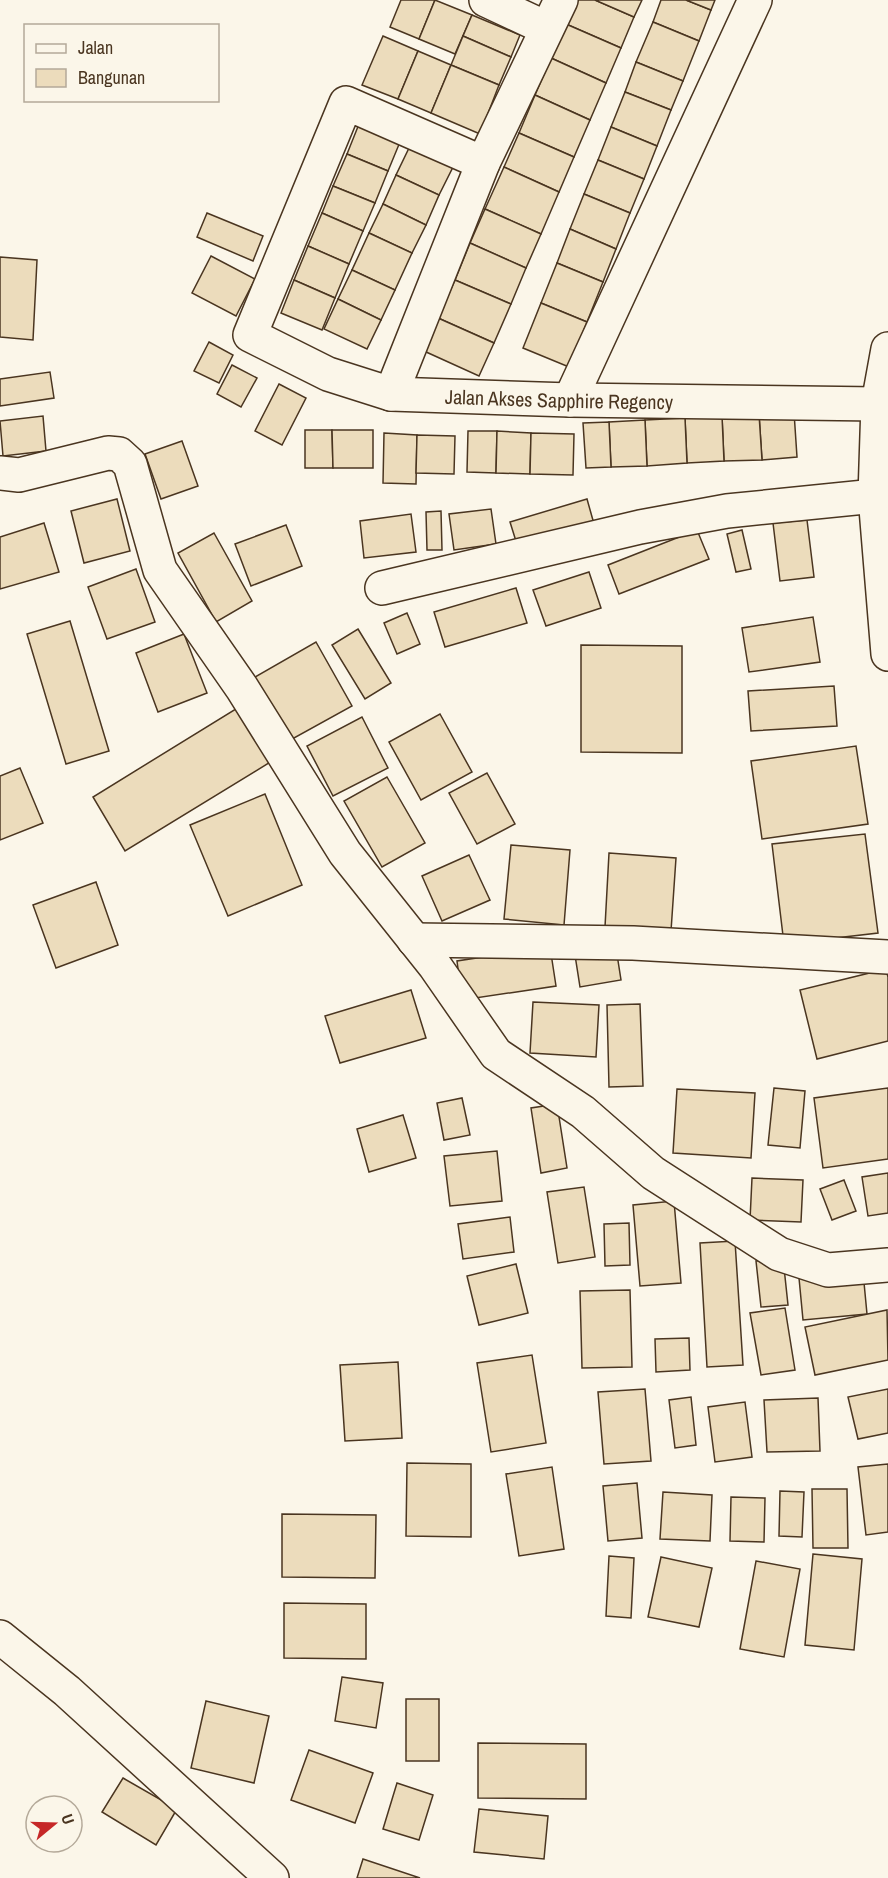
<svg xmlns="http://www.w3.org/2000/svg" width="888" height="1878" viewBox="0 0 888 1878" font-family="'Archivo Narrow',sans-serif">
	<style>
		.building { fill: #ecdcbc; stroke: #4a3520; stroke-width: 1.5 }
		.lines { fill: none; stroke-linecap: round; stroke-linejoin: round }
		.minor-casing { stroke: #4a3520; stroke-width: 36 }
		.minor { stroke: #fbf6e9; stroke-width: 33 }
		.labels { text-anchor: middle; dominant-baseline: central; stroke-width: 4.5; stroke-linejoin: round; paint-order: stroke }
		.street-label { font-size: 20px; fill: #4a3520; stroke: #fbf6e9 }
	</style>
	<rect width="100%" height="100%" fill="#fbf6e9"/>
	<g class="building">
		<path d="M 401,0 L 435,0 L 419,39 L 390,27 Z"/>
		<path d="M 435,0 L 472,15 L 455,54 L 419,39 Z"/>
		<path d="M 576,0 L 595,0 L 634,17 L 621,48 L 566,24 Z"/>
		<path d="M 595,0 L 642,0 L 634,17 Z"/>
		<path d="M 661,0 L 686,0 L 711,10 L 699,41 L 653,22 Z"/>
		<path d="M 686,0 L 715,0 L 711,10 Z"/>
		<path d="M 472,15 L 520,35 L 511,57 L 463,36 Z"/>
		<path d="M 653,22 L 699,41 L 683,81 L 636,62 Z"/>
		<path d="M 566,24 L 621,48 L 606,83 L 551,58 Z"/>
		<path d="M 383,36 L 418,51 L 398,99 L 362,85 Z"/>
		<path d="M 463,36 L 511,57 L 499,85 L 451,65 Z"/>
		<path d="M 418,51 L 451,65 L 431,113 L 398,99 Z"/>
		<path d="M 551,58 L 606,83 L 590,120 L 535,95 Z"/>
		<path d="M 636,62 L 683,81 L 671,110 L 625,92 Z"/>
		<path d="M 451,65 L 499,85 L 480,134 L 431,113 Z"/>
		<path d="M 625,92 L 671,110 L 657,146 L 611,127 Z"/>
		<path d="M 535,95 L 590,120 L 574,157 L 519,133 Z"/>
		<path d="M 359,124 L 400,142 L 388,171 L 347,154 Z"/>
		<path d="M 611,127 L 657,146 L 644,179 L 598,160 Z"/>
		<path d="M 519,133 L 574,157 L 559,192 L 504,167 Z"/>
		<path d="M 410,146 L 453,167 L 439,195 L 396,175 Z"/>
		<path d="M 347,154 L 388,171 L 375,203 L 333,186 Z"/>
		<path d="M 598,160 L 644,179 L 630,213 L 584,194 Z"/>
		<path d="M 504,167 L 559,192 L 541,234 L 485,209 Z"/>
		<path d="M 396,175 L 439,195 L 426,225 L 383,204 Z"/>
		<path d="M 333,186 L 375,203 L 363,231 L 322,213 Z"/>
		<path d="M 584,194 L 630,213 L 616,249 L 570,229 Z"/>
		<path d="M 383,204 L 426,225 L 412,253 L 369,233 Z"/>
		<path d="M 485,209 L 541,234 L 526,268 L 470,243 Z"/>
		<path d="M 207,213 L 263,236 L 253,261 L 197,237 Z"/>
		<path d="M 322,213 L 363,231 L 349,264 L 308,246 Z"/>
		<path d="M 570,229 L 616,249 L 603,282 L 557,263 Z"/>
		<path d="M 369,233 L 412,253 L 395,290 L 352,270 Z"/>
		<path d="M 470,243 L 526,268 L 511,304 L 455,280 Z"/>
		<path d="M 308,246 L 349,264 L 335,298 L 294,280 Z"/>
		<path d="M 211,256 L 255,279 L 236,316 L 192,293 Z"/>
		<path d="M 0,257 L 37,260 L 33,340 L 0,337 Z"/>
		<path d="M 557,263 L 603,282 L 587,322 L 541,303 Z"/>
		<path d="M 352,270 L 395,290 L 381,320 L 338,299 Z"/>
		<path d="M 294,280 L 335,298 L 322,330 L 281,313 Z"/>
		<path d="M 455,280 L 511,304 L 494,343 L 438,318 Z"/>
		<path d="M 338,299 L 381,320 L 367,349 L 324,329 Z"/>
		<path d="M 541,303 L 587,322 L 569,367 L 523,348 Z"/>
		<path d="M 438,318 L 494,343 L 479,376 L 424,351 Z"/>
		<path d="M 209,342 L 233,355 L 219,383 L 194,371 Z"/>
		<path d="M 232,365 L 257,378 L 241,407 L 217,394 Z"/>
		<path d="M 50,372 L 54,398 L 0,406 L 0,379 Z"/>
		<path d="M 279,384 L 306,398 L 282,445 L 255,431 Z"/>
		<path d="M 794,412 L 797,457 L 762,460 L 759,414 Z"/>
		<path d="M 759,414 L 762,460 L 724,461 L 722,416 Z"/>
		<path d="M 43,416 L 46,451 L 3,456 L 0,421 Z"/>
		<path d="M 722,416 L 724,461 L 687,463 L 685,418 Z"/>
		<path d="M 685,418 L 687,463 L 647,466 L 645,420 Z"/>
		<path d="M 645,420 L 647,466 L 611,467 L 609,422 Z"/>
		<path d="M 609,422 L 611,467 L 586,468 L 583,423 Z"/>
		<path d="M 305,430 L 332,430 L 333,468 L 305,468 Z"/>
		<path d="M 332,430 L 373,430 L 373,468 L 333,468 Z"/>
		<path d="M 468,431 L 497,431 L 496,473 L 467,472 Z"/>
		<path d="M 497,431 L 531,433 L 530,474 L 496,473 Z"/>
		<path d="M 384,433 L 417,435 L 416,484 L 383,483 Z"/>
		<path d="M 531,433 L 574,434 L 573,475 L 530,474 Z"/>
		<path d="M 417,435 L 455,436 L 454,474 L 416,473 Z"/>
		<path d="M 182,441 L 198,486 L 161,499 L 145,454 Z"/>
		<path d="M 117,499 L 130,551 L 84,563 L 71,511 Z"/>
		<path d="M 587,499 L 596,531 L 520,554 L 510,522 Z"/>
		<path d="M 491,509 L 496,544 L 454,550 L 449,514 Z"/>
		<path d="M 441,511 L 442,550 L 427,550 L 426,512 Z"/>
		<path d="M 411,514 L 416,552 L 364,558 L 360,521 Z"/>
		<path d="M 807,520 L 814,577 L 780,581 L 773,523 Z"/>
		<path d="M 44,523 L 59,572 L 0,589 L 0,537 Z"/>
		<path d="M 286,525 L 302,566 L 251,586 L 235,544 Z"/>
		<path d="M 697,530 L 709,559 L 619,594 L 608,565 Z"/>
		<path d="M 742,530 L 751,569 L 736,572 L 727,534 Z"/>
		<path d="M 214,533 L 252,601 L 216,622 L 178,553 Z"/>
		<path d="M 136,569 L 155,622 L 107,639 L 88,587 Z"/>
		<path d="M 589,572 L 601,608 L 546,626 L 533,590 Z"/>
		<path d="M 516,588 L 527,623 L 445,647 L 434,612 Z"/>
		<path d="M 407,613 L 420,644 L 397,654 L 384,623 Z"/>
		<path d="M 813,617 L 820,662 L 749,672 L 742,628 Z"/>
		<path d="M 70,621 L 109,751 L 66,764 L 27,634 Z"/>
		<path d="M 358,629 L 391,683 L 365,699 L 332,645 Z"/>
		<path d="M 184,634 L 207,693 L 158,712 L 136,653 Z"/>
		<path d="M 316,642 L 352,706 L 285,743 L 250,680 Z"/>
		<path d="M 581,645 L 682,646 L 682,753 L 581,752 Z"/>
		<path d="M 834,686 L 837,726 L 751,731 L 748,691 Z"/>
		<path d="M 239,707 L 272,761 L 125,851 L 93,797 Z"/>
		<path d="M 440,714 L 472,772 L 421,800 L 389,742 Z"/>
		<path d="M 362,717 L 388,768 L 333,796 L 307,746 Z"/>
		<path d="M 856,746 L 868,824 L 762,839 L 751,761 Z"/>
		<path d="M 20,768 L 43,823 L 0,840 L 0,776 Z"/>
		<path d="M 487,773 L 515,824 L 477,844 L 449,793 Z"/>
		<path d="M 387,777 L 425,843 L 382,867 L 344,801 Z"/>
		<path d="M 265,794 L 302,885 L 228,916 L 190,825 Z"/>
		<path d="M 865,834 L 878,933 L 784,944 L 772,844 Z"/>
		<path d="M 511,845 L 570,850 L 564,925 L 504,919 Z"/>
		<path d="M 609,853 L 676,858 L 671,931 L 605,927 Z"/>
		<path d="M 469,855 L 490,900 L 442,921 L 422,876 Z"/>
		<path d="M 96,882 L 118,945 L 56,968 L 33,905 Z"/>
		<path d="M 550,947 L 556,986 L 462,1000 L 457,961 Z"/>
		<path d="M 616,948 L 621,980 L 580,987 L 575,955 Z"/>
		<path d="M 886,969 L 888,977 L 888,1041 L 817,1059 L 800,990 Z"/>
		<path d="M 411,990 L 426,1038 L 340,1063 L 325,1016 Z"/>
		<path d="M 533,1002 L 599,1005 L 596,1057 L 530,1053 Z"/>
		<path d="M 640,1004 L 643,1086 L 609,1087 L 607,1005 Z"/>
		<path d="M 774,1088 L 805,1091 L 800,1148 L 768,1145 Z"/>
		<path d="M 888,1088 L 888,1159 L 823,1168 L 814,1098 Z"/>
		<path d="M 677,1089 L 755,1093 L 751,1158 L 673,1153 Z"/>
		<path d="M 462,1098 L 470,1135 L 444,1140 L 437,1103 Z"/>
		<path d="M 557,1104 L 567,1168 L 541,1173 L 531,1108 Z"/>
		<path d="M 403,1115 L 416,1158 L 369,1172 L 357,1129 Z"/>
		<path d="M 497,1151 L 502,1201 L 450,1206 L 444,1156 Z"/>
		<path d="M 888,1173 L 888,1213 L 868,1216 L 862,1177 Z"/>
		<path d="M 752,1178 L 803,1180 L 801,1222 L 750,1220 Z"/>
		<path d="M 844,1180 L 856,1211 L 832,1220 L 820,1189 Z"/>
		<path d="M 584,1187 L 595,1257 L 558,1263 L 547,1192 Z"/>
		<path d="M 674,1201 L 681,1283 L 640,1286 L 633,1205 Z"/>
		<path d="M 510,1217 L 514,1252 L 463,1259 L 458,1224 Z"/>
		<path d="M 629,1223 L 630,1265 L 605,1266 L 604,1224 Z"/>
		<path d="M 735,1241 L 743,1365 L 707,1367 L 700,1243 Z"/>
		<path d="M 783,1258 L 788,1305 L 761,1307 L 756,1261 Z"/>
		<path d="M 516,1264 L 528,1313 L 479,1325 L 467,1276 Z"/>
		<path d="M 863,1272 L 867,1314 L 803,1320 L 799,1278 Z"/>
		<path d="M 630,1290 L 632,1367 L 582,1368 L 580,1291 Z"/>
		<path d="M 785,1308 L 795,1370 L 761,1375 L 750,1313 Z"/>
		<path d="M 887,1310 L 888,1360 L 815,1375 L 805,1327 Z"/>
		<path d="M 689,1338 L 690,1370 L 656,1372 L 655,1339 Z"/>
		<path d="M 532,1355 L 546,1443 L 491,1452 L 477,1363 Z"/>
		<path d="M 398,1362 L 402,1438 L 345,1441 L 340,1365 Z"/>
		<path d="M 645,1389 L 651,1461 L 604,1464 L 598,1392 Z"/>
		<path d="M 888,1389 L 888,1433 L 858,1439 L 848,1397 Z"/>
		<path d="M 691,1397 L 696,1445 L 675,1448 L 669,1400 Z"/>
		<path d="M 818,1398 L 820,1451 L 767,1452 L 764,1400 Z"/>
		<path d="M 745,1402 L 752,1457 L 715,1462 L 708,1407 Z"/>
		<path d="M 407,1463 L 471,1464 L 471,1537 L 406,1536 Z"/>
		<path d="M 888,1464 L 888,1532 L 866,1535 L 858,1467 Z"/>
		<path d="M 552,1467 L 564,1549 L 519,1556 L 506,1474 Z"/>
		<path d="M 637,1483 L 642,1538 L 608,1541 L 603,1486 Z"/>
		<path d="M 812,1489 L 847,1489 L 848,1548 L 813,1548 Z"/>
		<path d="M 780,1491 L 804,1492 L 802,1537 L 779,1536 Z"/>
		<path d="M 663,1492 L 712,1495 L 710,1541 L 660,1539 Z"/>
		<path d="M 731,1497 L 765,1498 L 764,1542 L 730,1541 Z"/>
		<path d="M 282,1514 L 376,1515 L 375,1578 L 282,1577 Z"/>
		<path d="M 813,1554 L 862,1559 L 854,1650 L 805,1645 Z"/>
		<path d="M 609,1556 L 634,1558 L 631,1618 L 606,1616 Z"/>
		<path d="M 661,1557 L 712,1568 L 699,1627 L 648,1617 Z"/>
		<path d="M 756,1561 L 800,1569 L 784,1657 L 740,1649 Z"/>
		<path d="M 284,1603 L 366,1604 L 366,1659 L 284,1658 Z"/>
		<path d="M 342,1677 L 383,1683 L 376,1728 L 335,1721 Z"/>
		<rect x="406" y="1699" width="33" height="62"/>
		<path d="M 206,1701 L 269,1716 L 254,1783 L 191,1768 Z"/>
		<path d="M 478,1743 L 586,1744 L 586,1799 L 478,1798 Z"/>
		<path d="M 309,1750 L 373,1773 L 355,1823 L 291,1800 Z"/>
		<path d="M 123,1778 L 177,1809 L 156,1845 L 102,1812 Z"/>
		<path d="M 397,1783 L 433,1795 L 419,1840 L 383,1829 Z"/>
		<path d="M 479,1809 L 548,1816 L 544,1859 L 474,1852 Z"/>
		<path d="M 363,1859 L 420,1878 L 357,1878 Z"/>
	</g>
	<g class="lines">
		<defs>
			<g id="minor">
				<path d="M 486,0 L 546,28"/>
				<path id="s1" d="M 483,163 L 346,103 L 250,335 L 328,374 L 391,394 L 570,400 L 878,404"/>
				<path d="M 888,349 L 878,404 L 875,496 L 888,654"/>
				<path d="M 391,394 L 483,163 L 561,0"/>
				<path d="M 570,400 L 755,0"/>
				<path d="M 0,473 L 19,475 L 108,453 L 119,454 L 130,464 L 160,570 L 242,688 L 345,853 L 435,966 L 496,1054 L 583,1112 L 653,1173 L 779,1254 L 828,1270 L 888,1265"/>
				<path d="M 382,588 L 640,527 L 727,511 L 875,496"/>
				<path d="M 414,940 L 633,943 L 888,957"/>
				<path d="M 0,1637 L 67,1691 L 272,1878"/>
			</g>
		</defs>
		<use href="#minor" class="minor-casing"/>
		<use href="#minor" class="minor"/>
	</g>
	<g class="labels">
		<g class="street-label">
			<text stroke="none"><textPath href="#s1" startOffset="722">Jalan Akses Sapphire Regency</textPath></text>
		</g>
	</g>
	<rect x="24" y="24" width="195" height="78" fill="#fbf6e9" stroke="#b4a999" stroke-width="1.5"/>
	<rect x="36" y="44" width="30" height="9" fill="#fbf6e9" stroke="#b4a999" stroke-width="1.5"/>
	<text x="78" y="54" font-size="18" fill="#4a3520">Jalan</text>
	<rect x="36" y="69" width="30" height="18" fill="#ecdcbc" stroke="#b4a999" stroke-width="1.5"/>
	<text x="78" y="84" font-size="18" fill="#4a3520">Bangunan</text>
	<g transform="translate(54 1824) rotate(71)"><circle r="28" fill="#fbf6e9" stroke="#b4a999" stroke-width="1.5"/>
	<path d="M0-4.5L10 22L0 15L-10 22Z" fill="#c62828"/>
	<text y="-9" font-size="16" font-weight="bold" text-anchor="middle" fill="#4a3520">U</text>
	</g>
</svg>
